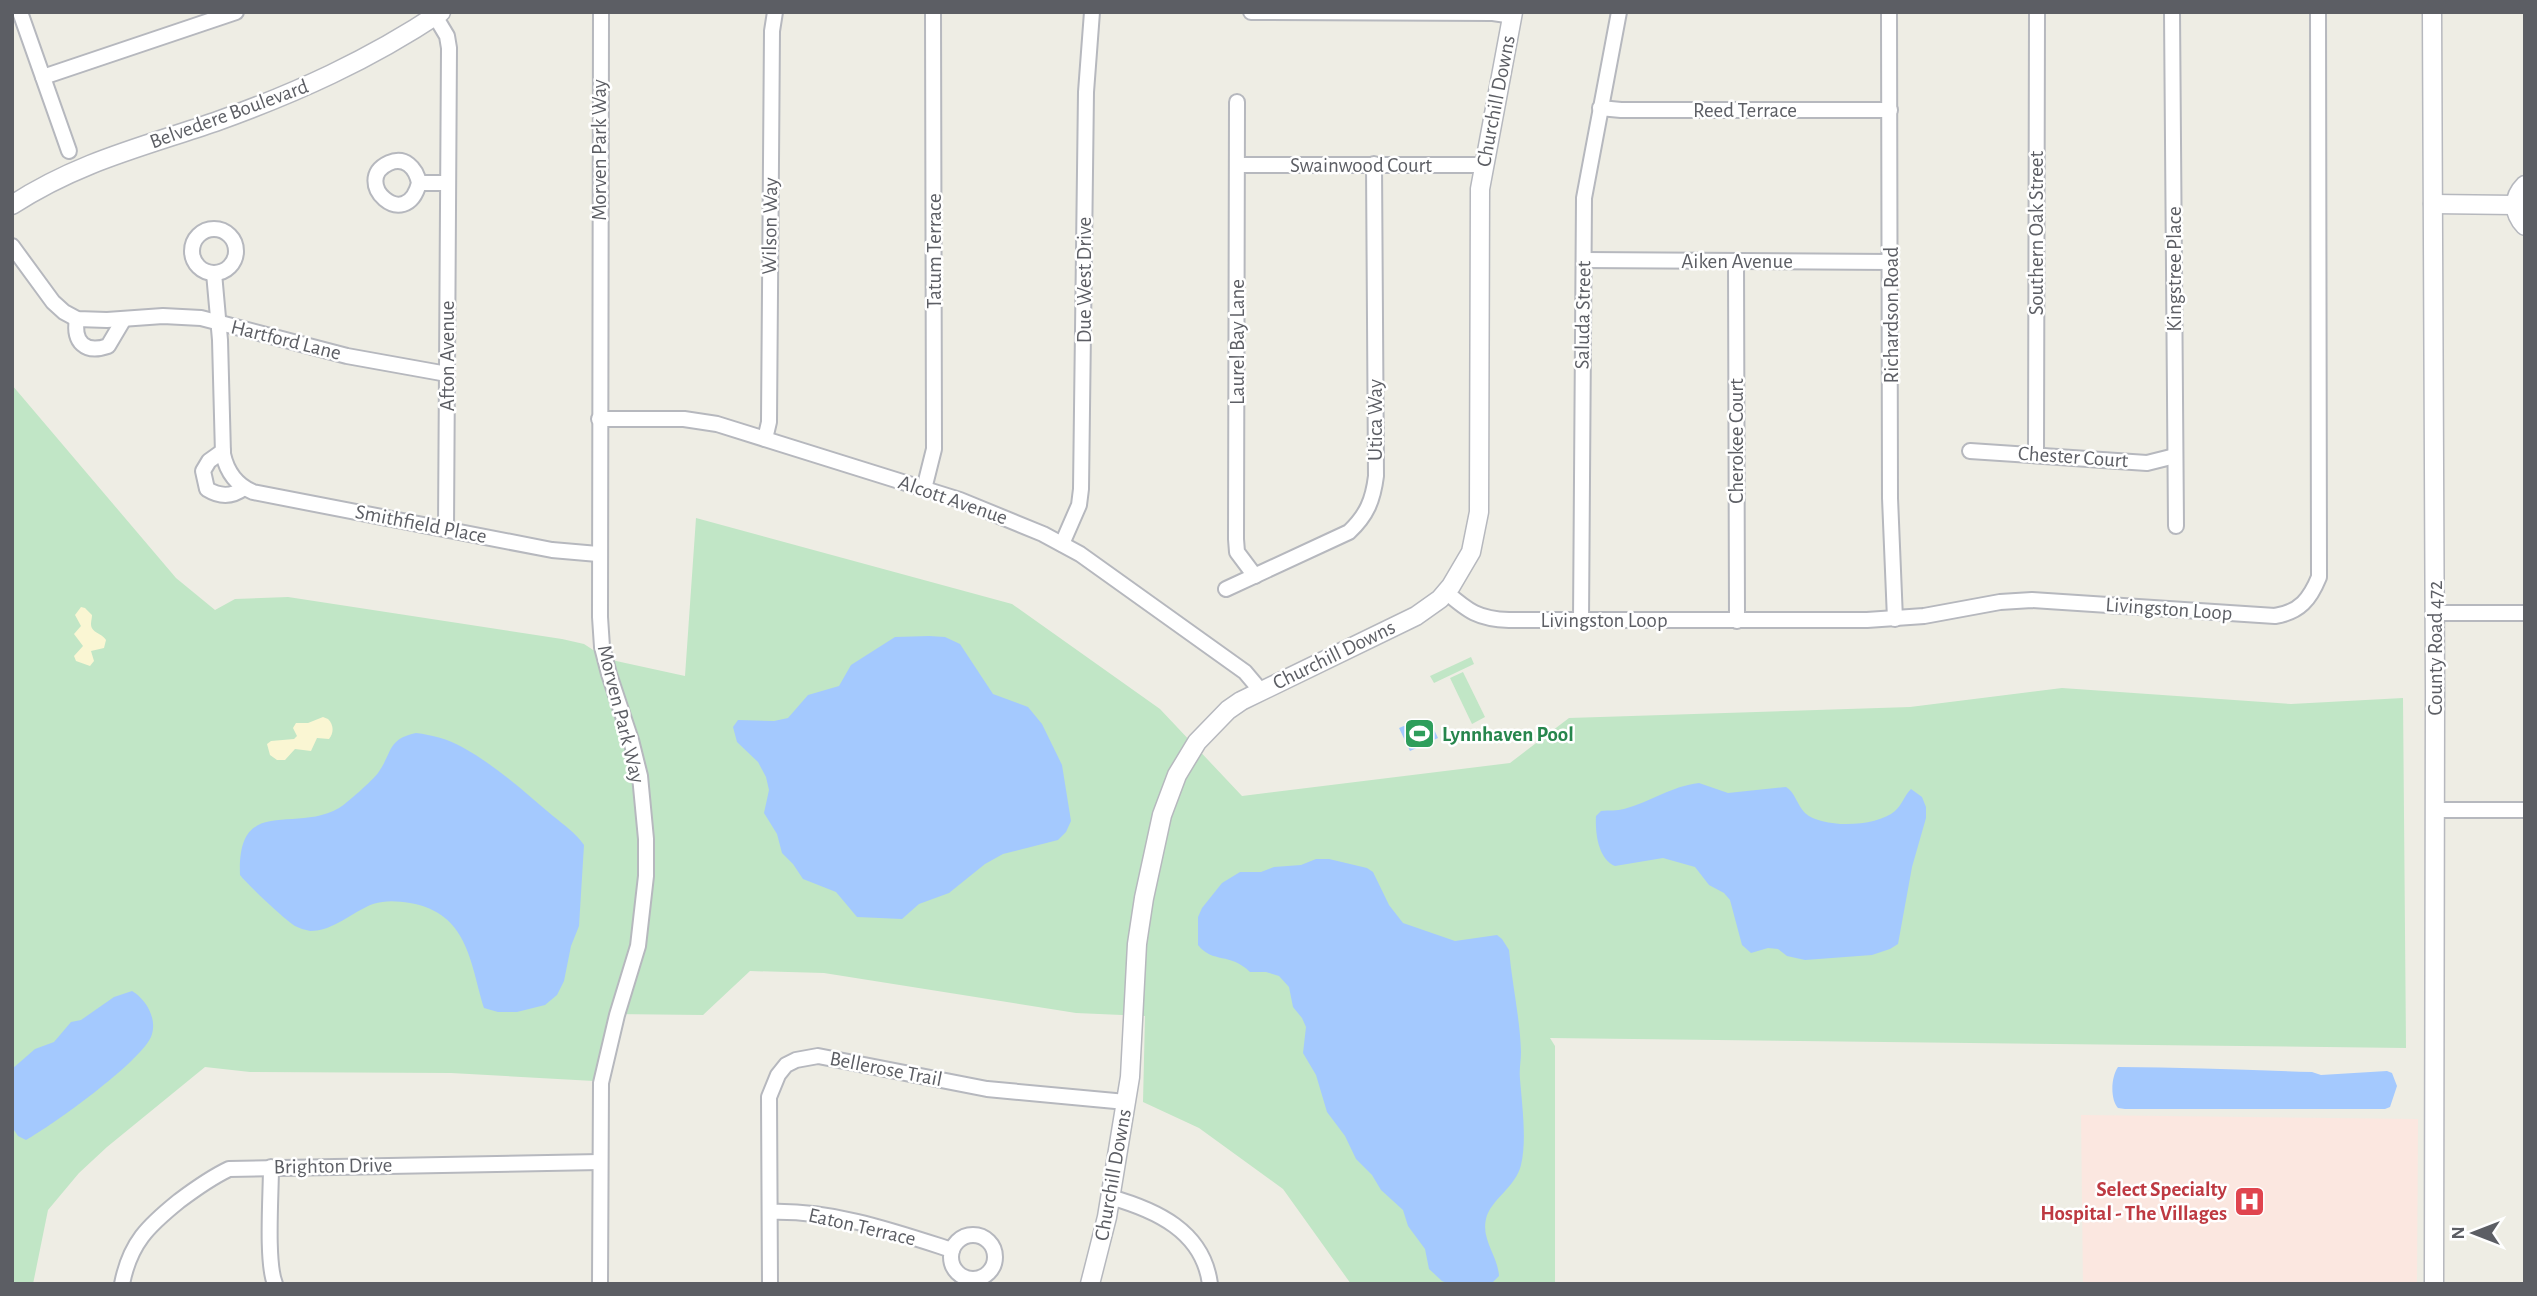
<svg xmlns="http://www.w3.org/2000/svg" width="2537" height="1296" viewBox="0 0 2537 1296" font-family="'Alegreya Sans',sans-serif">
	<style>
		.medical { fill: #fbe7e0 }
		.green { fill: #c1e6c6 }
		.sand { fill: #faf6d3 }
		.water { fill: #a4c9fe }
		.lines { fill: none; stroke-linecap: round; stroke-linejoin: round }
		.minor-casing { stroke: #b6b8be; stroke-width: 18 }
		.tertiary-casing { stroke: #b6b8be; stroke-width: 21 }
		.minor { stroke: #fff; stroke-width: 14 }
		.tertiary { stroke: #fff; stroke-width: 18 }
		.labels { text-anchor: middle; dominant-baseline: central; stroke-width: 5; stroke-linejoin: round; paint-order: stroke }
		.street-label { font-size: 21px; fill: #5c5e64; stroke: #fff }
		.leisure-label { font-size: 21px; font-weight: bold; fill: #27864d; stroke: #fff; text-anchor: start }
		.health-label { font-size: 21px; font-weight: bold; fill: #be3a42; stroke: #fff; text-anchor: end }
	</style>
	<rect width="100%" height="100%" fill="#eeede4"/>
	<path class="medical" d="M 2081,1115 L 2418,1119 L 2417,1284 L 2083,1284 Z"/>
	<g class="green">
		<path d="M 12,385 L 176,578 L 215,610 L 235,599 L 288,597 L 562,639 L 584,644 L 607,659 L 685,676 L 696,518 L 1012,604 L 1160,709 L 1242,796 L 1510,763 L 1569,718 L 1910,707 L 2062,688 L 2291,704 L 2403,698 L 2406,1048 L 1550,1038 L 1555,1046 L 1555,1284 L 1351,1284 L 1283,1189 L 1199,1128 L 1143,1102 L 1145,1016 L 1076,1013 L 824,973 L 750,971 L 703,1015 L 612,1014 L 594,1081 L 451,1073 L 250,1072 L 205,1067 L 107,1147 L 79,1173 L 48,1210 L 33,1284 L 12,1284 Z"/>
		<path d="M 1471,657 L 1474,664 L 1434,683 L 1430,676 Z"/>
		<path d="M 1463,672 L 1485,717 L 1472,724 L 1450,678 Z"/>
	</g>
	<g class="sand">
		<path d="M 81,607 L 85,608 L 92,615 C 92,618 91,621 91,624 C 91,633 102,633 106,640 L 104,648 L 91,651 L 94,661 L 90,666 L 76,661 L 74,656 L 83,646 L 74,634 L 81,626 L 75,615 Z"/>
		<path d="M 323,717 L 328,719 C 334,725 334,733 329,739 L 317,738 L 311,751 L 295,749 L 285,760 L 277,760 L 270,755 L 267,744 L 271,741 L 294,739 L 297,736 L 293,728 L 296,723 L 308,723 Z"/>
	</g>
	<g class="water">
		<path d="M 929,636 L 945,637 L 960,644 L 993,694 L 1028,707 L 1042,724 L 1062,765 L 1071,821 L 1066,832 L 1058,840 L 1003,854 L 985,864 L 949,893 L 919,904 L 902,919 L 857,917 L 836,892 L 803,879 L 793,864 L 782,853 L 777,834 L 764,813 L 769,790 L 766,777 L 758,762 L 737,742 L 733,727 L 738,720 L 774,721 L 788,718 L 808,695 L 839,686 L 851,665 L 895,637 Z"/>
		<path d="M 1430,721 L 1438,738 L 1410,751 L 1399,728 L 1411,723 L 1414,729 Z"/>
		<path d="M 416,733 C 432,735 448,739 462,747 C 495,765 525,792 553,816 C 564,825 576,833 584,845 L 579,926 L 571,946 L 564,981 L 557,995 L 545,1005 L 517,1012 L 498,1012 L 484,1008 C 470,962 468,913 410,903 C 397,901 386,900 373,904 C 352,912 334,931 310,931 C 305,930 299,928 295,926 C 285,920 247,884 240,875 C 237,794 294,834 339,808 C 346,804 373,780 378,773 C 393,752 387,739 416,733 Z"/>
		<path d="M 1699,783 L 1728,793 L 1786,787 C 1795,792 1797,805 1805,813 C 1823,829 1877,827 1895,811 C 1902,805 1904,796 1911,789 L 1922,797 L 1926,807 L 1926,818 L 1912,867 L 1898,944 L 1890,949 L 1872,955 L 1805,960 L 1787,956 L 1778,949 L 1768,948 L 1751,953 L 1742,945 L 1730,900 L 1724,893 L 1709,885 L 1695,867 L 1663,858 L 1615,866 C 1598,859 1595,832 1596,816 L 1601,811 C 1609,810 1617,811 1624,809 C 1650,802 1672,786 1699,783 Z"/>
		<path d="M 1316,859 L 1329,859 L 1367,868 L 1373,872 L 1389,905 L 1403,923 L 1455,941 L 1497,935 L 1502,939 L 1509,950 C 1512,984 1520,1018 1521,1052 C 1521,1061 1519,1070 1520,1079 C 1522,1105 1527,1140 1521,1165 C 1516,1187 1490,1200 1486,1219 C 1481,1240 1498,1256 1499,1276 L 1491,1284 L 1450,1284 L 1442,1281 L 1429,1269 L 1425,1249 L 1408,1226 L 1403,1210 L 1381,1190 L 1372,1175 L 1356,1159 L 1345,1136 L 1327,1112 L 1316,1075 L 1303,1053 L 1306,1027 L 1302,1018 L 1293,1007 L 1289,987 L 1279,976 L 1266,972 L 1250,972 C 1230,952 1213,964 1198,945 L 1198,917 L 1202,908 L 1222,883 L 1240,872 L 1261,872 L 1274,867 L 1301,865 Z"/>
		<path d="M 132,991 C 147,1000 158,1020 151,1037 C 139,1063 53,1125 26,1140 L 18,1136 L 12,1127 L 12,1069 L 35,1049 L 54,1042 L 71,1022 L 81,1020 L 114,997 Z"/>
		<path d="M 2118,1067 C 2183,1067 2248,1070 2312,1072 L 2321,1075 L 2387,1071 L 2392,1073 L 2397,1086 L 2390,1107 L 2385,1109 L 2125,1109 L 2118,1108 C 2110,1099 2111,1077 2118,1067 Z"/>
	</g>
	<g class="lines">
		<defs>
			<g id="minor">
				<path d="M 20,12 L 69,151"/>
				<path d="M 1251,12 L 1493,13 L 1513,16"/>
				<path d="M 1889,12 L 1890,498 L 1895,619"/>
				<path d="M 2172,12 L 2176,526"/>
				<path d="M 435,16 L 447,36 L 449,48 L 446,529"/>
				<path d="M 43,77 L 236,12"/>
				<path d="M 1237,102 L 1236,539 L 1237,552 L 1255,576"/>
				<path d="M 1600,108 L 1621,110 L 1890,110"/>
				<path d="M 1237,165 L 1485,165"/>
				<path d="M 419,183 C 416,168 405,156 389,163 C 350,181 406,234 419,183 L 448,183"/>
				<circle cx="214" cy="251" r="22"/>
				<path d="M 12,246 L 53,302 L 64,312 L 77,319 L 107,320 L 163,316 L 201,318 L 347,356 L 447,374"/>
				<path d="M 1584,260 L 1891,262"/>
				<path d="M 1736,261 L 1737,621"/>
				<path d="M 214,273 L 220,340 L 223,454 C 227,472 236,485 253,492 L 552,550 L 598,554"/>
				<path d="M 77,319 C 73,342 85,354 108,346 L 124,319"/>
				<path d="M 599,419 L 684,419 L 717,424 L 960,500 L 1043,534 L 1080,554 L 1245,672 L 1261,691"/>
				<path d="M 765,439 L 769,422 L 772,31 L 775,12"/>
				<path d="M 223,451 L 209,461 L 203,471 L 207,489 C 220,497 232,497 244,488"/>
				<path d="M 1970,451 L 2147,463 L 2175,456"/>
				<path d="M 2036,454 L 2037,12"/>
				<path d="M 924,489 L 934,449 L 933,12"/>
				<path d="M 1062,544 L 1079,505 L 1081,489 L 1086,92 L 1092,12"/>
				<path d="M 1226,589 L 1349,532 C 1367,515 1373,500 1376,476 L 1374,164"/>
				<path d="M 1446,592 C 1468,611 1478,619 1509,620 L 1867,620 L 1924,616 L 2000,602 L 2032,600 L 2275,616 C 2300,612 2310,599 2319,577 L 2318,12"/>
				<path d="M 2435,613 L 2525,613"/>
				<path d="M 1581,620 L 1584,198 L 1619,12"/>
				<path d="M 2435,810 L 2525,810"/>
				<path d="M 271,1167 C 271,1194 266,1262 275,1284"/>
				<path d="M 1110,1197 C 1156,1210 1203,1231 1210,1284"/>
				<path d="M 770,1212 C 833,1210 893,1231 952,1250"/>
				<circle cx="973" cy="1257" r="22"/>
				<path d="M 122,1284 C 130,1243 148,1226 179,1201 C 195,1189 210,1178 229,1169 L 600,1162"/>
				<path d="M 600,1284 L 601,1083 L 617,1015 L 638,946 L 646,876 L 646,839 L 640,776 L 631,740 L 609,674 L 602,647 L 600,617 L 601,12"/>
				<path d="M 770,1284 L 769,1097 L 778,1075 L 786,1065 L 796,1060 L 818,1056 L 987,1089 L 1126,1102"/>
			</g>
			<g id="tertiary">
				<path d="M 2432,12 L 2435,692 L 2434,1284"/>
				<path d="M 2525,185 C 2512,198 2513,213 2525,226"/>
				<path d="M 2433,204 L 2515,205"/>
				<path d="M 12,205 C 78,162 142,147 215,122 C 296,93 369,60 441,12"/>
				<path d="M 1090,1284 L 1107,1217 L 1130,1077 L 1137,944 L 1144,898 L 1162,815 L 1177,775 L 1197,742 L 1228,710 L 1241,701 L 1416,616 L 1440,599 L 1451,586 L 1471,552 L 1479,512 L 1480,189 L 1513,12"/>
			</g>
		</defs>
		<use href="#minor" class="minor-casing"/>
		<use href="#tertiary" class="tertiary-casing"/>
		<use href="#minor" class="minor"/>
		<use href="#tertiary" class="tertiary"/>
	</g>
	<defs>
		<symbol id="stadium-square" viewBox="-11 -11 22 22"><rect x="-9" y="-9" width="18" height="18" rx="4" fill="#2e9e5b" stroke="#fff"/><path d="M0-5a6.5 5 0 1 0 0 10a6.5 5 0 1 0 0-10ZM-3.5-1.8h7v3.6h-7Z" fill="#fff"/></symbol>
		<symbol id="hospital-square" viewBox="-11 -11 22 22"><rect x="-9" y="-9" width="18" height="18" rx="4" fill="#e0444e" stroke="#fff"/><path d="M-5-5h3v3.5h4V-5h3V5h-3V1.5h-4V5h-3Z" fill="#fff"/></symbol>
	</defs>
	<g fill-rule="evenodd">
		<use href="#stadium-square" x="1402" y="716" width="35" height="35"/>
		<use href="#hospital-square" x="2232" y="1184" width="35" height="35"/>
	</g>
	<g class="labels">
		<g class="street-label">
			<text transform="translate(1496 101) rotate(-79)">Churchill Downs</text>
			<text x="1745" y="110">Reed Terrace</text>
			<text transform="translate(229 114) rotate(-20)">Belvedere Boulevard</text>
			<text transform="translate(599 150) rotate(-90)">Morven Park Way</text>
			<text x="1361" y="165">Swainwood Court</text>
			<text transform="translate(770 226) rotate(-89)">Wilson Way</text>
			<text transform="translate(2036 233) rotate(-90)">Southern Oak Street</text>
			<text transform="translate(934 251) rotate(-90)">Tatum Terrace</text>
			<text x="1737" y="261">Aiken Avenue</text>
			<text transform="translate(2174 269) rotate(-90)">Kingstree Place</text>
			<text transform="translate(1084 280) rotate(-90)">Due West Drive</text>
			<text transform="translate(1583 315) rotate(-89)">Saluda Street</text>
			<text transform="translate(1891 315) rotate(-90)">Richardson Road</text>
			<text transform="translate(286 340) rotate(14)">Hartford Lane</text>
			<text transform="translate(1237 342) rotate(-90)">Laurel Bay Lane</text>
			<text transform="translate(447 356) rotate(-90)">Afton Avenue</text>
			<text transform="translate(1375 420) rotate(-90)">Utica Way</text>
			<text transform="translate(1736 441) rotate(-90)">Cherokee Court</text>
			<text transform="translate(2073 457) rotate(4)">Chester Court</text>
			<text transform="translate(953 500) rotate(19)">Alcott Avenue</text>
			<text transform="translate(421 524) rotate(11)">Smithfield Place</text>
			<text transform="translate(2169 609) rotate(4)">Livingston Loop</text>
			<text x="1604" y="620">Livingston Loop</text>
			<text transform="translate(2435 648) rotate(-90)">County Road 472</text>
			<text transform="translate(1334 655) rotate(-26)">Churchill Downs</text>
			<text transform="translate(621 714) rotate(76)">Morven Park Way</text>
			<text transform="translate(886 1069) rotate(11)">Bellerose Trail</text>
			<text transform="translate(333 1166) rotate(-1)">Brighton Drive</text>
			<text transform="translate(1113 1175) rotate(-80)">Churchill Downs</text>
			<text transform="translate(862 1227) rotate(13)">Eaton Terrace</text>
		</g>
		<g class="leisure-label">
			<text x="1442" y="734">Lynnhaven Pool</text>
		</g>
		<g class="health-label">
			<text x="2227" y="1189">Select Specialty<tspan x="2227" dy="24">Hospital - The Villages</tspan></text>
		</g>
	</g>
	<rect width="2537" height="1296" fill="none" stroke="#5c5e64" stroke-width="28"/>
	<g transform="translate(2474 1233) rotate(270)" stroke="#ffffff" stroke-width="5" paint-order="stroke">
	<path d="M0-5L12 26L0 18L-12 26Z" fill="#5c5e64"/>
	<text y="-10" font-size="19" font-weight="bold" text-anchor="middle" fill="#5c5e64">N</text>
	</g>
</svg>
